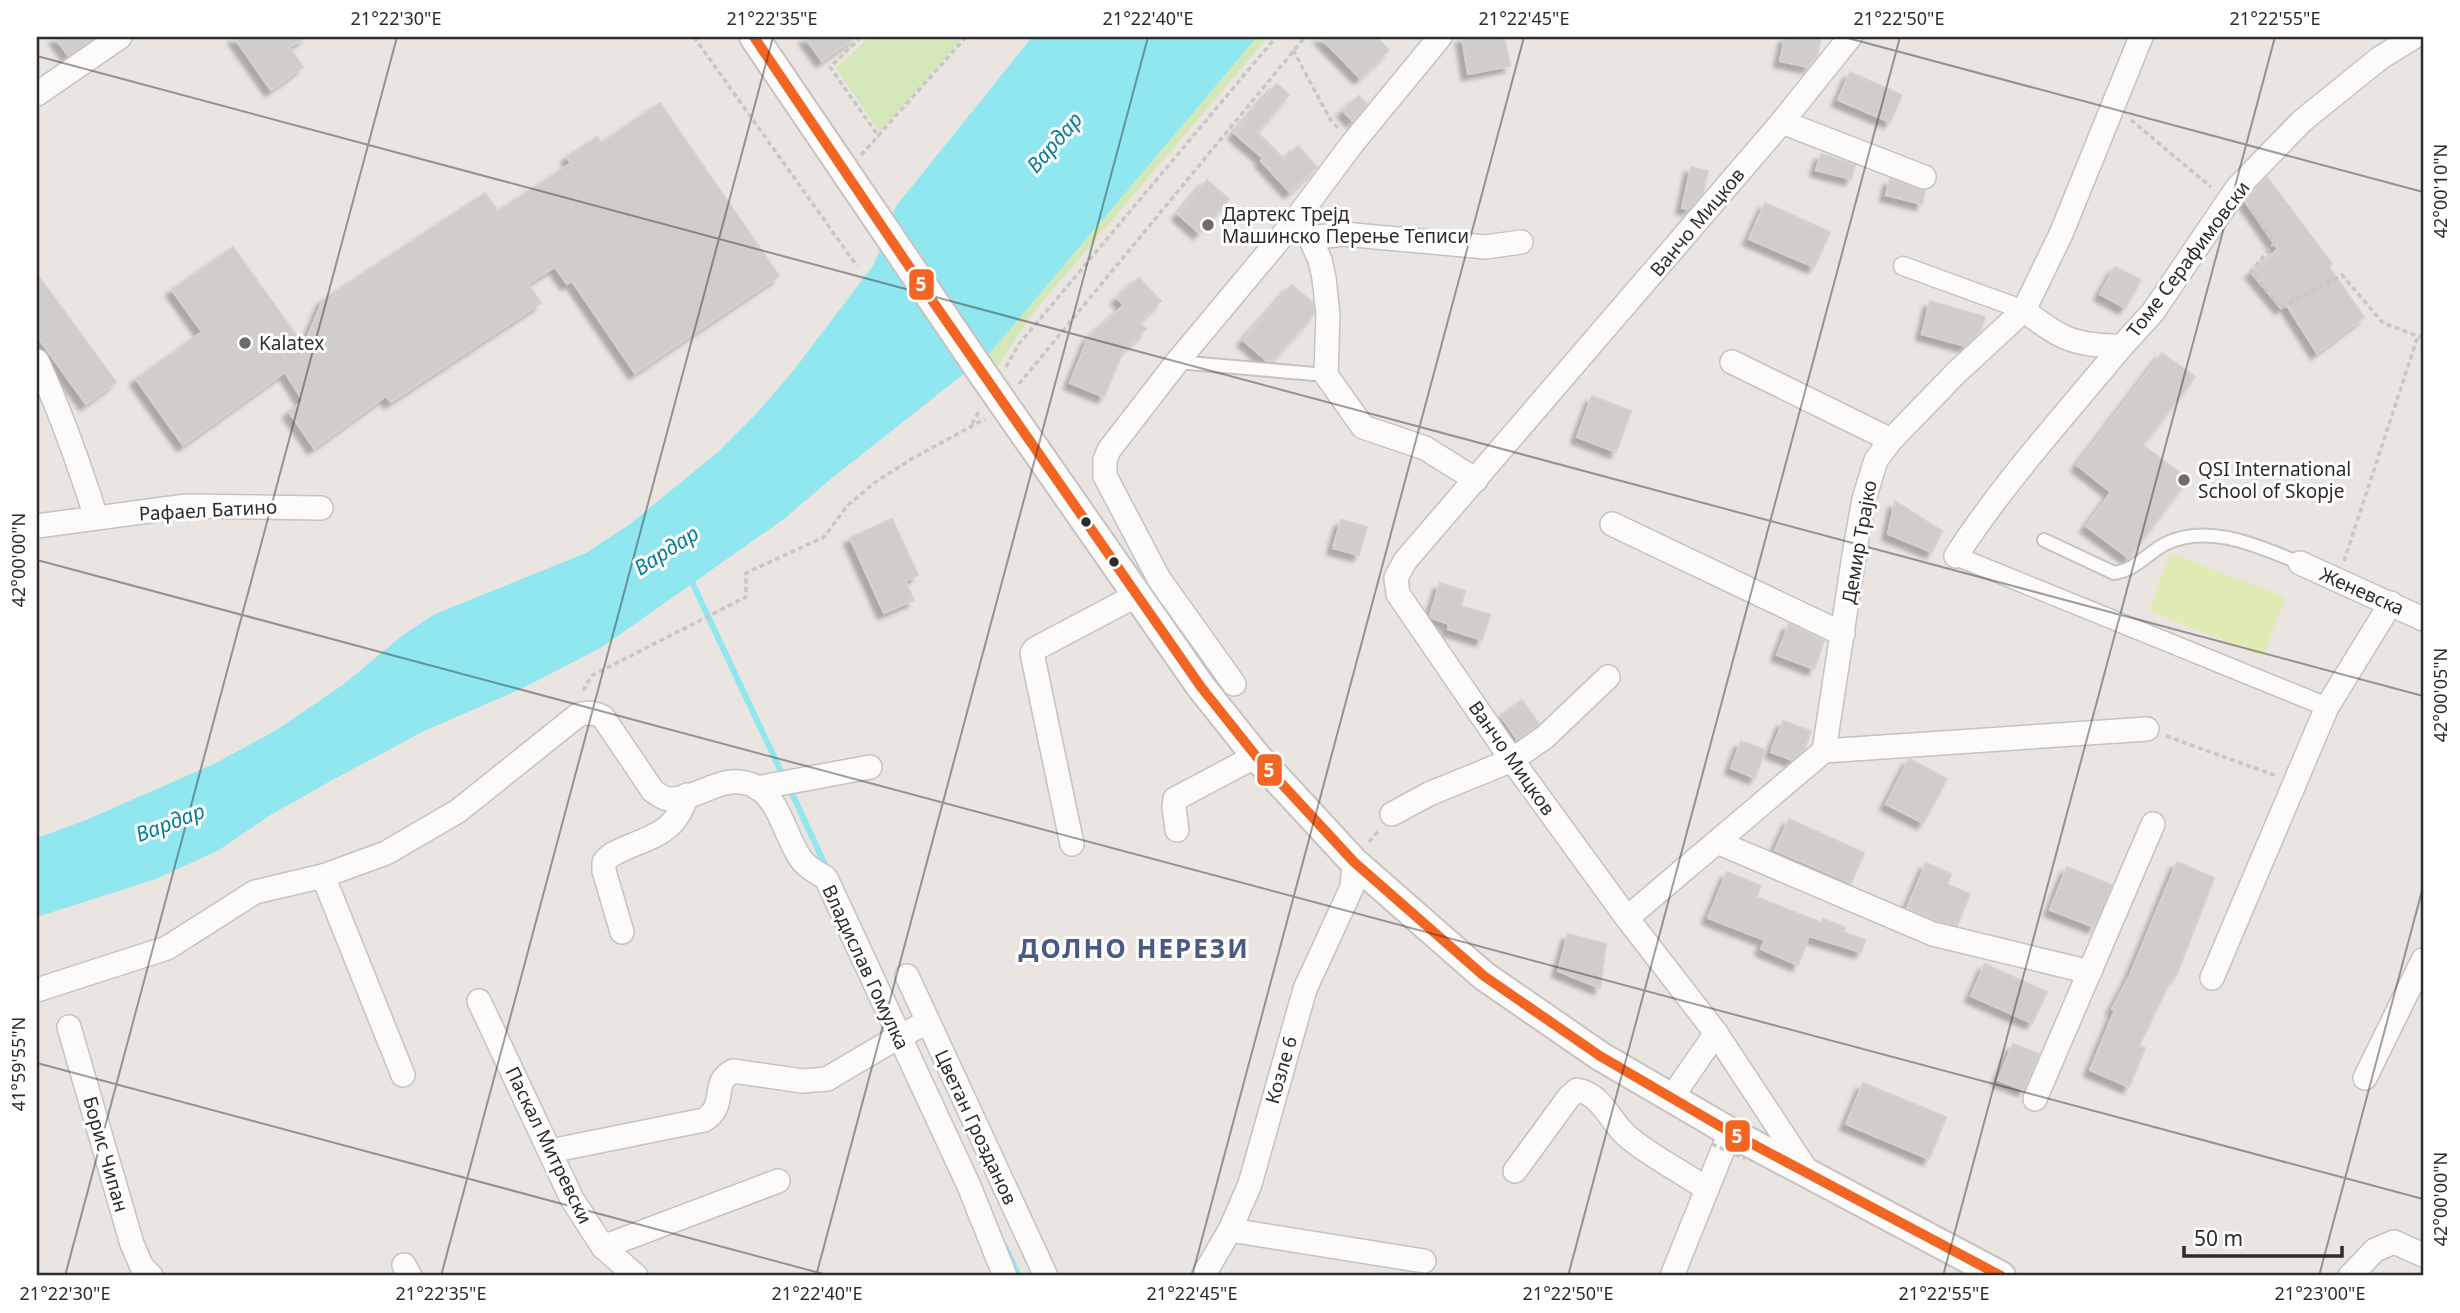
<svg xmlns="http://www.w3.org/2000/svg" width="2460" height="1313" viewBox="0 0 2460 1313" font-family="'Noto Sans',sans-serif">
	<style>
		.green { fill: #d3e7b8 }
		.pitch { fill: #e0ebb5 }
		.water { fill: #90e7f0 }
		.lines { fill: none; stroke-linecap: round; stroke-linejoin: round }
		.stream { stroke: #90e7f0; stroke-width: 6 }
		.building { fill: #d1cdca; stroke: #d5d1cd; stroke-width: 2; filter: url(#shadow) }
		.service-casing { stroke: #c3c3c3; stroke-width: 16 }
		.pedestrian-casing { stroke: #c3c3c3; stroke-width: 21 }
		.minor-casing { stroke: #c3c3c3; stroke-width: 26 }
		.tertiary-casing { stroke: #c3c3c3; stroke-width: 32 }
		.path { stroke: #c7c7c6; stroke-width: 3.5; stroke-dasharray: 5 3.5; stroke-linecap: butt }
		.service { stroke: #fcfbfa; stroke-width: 12 }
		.pedestrian { stroke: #fcfbfa; stroke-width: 18 }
		.minor { stroke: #fcfbfa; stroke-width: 23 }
		.tertiary { stroke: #fcfbfa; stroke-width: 28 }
		.tertiary-bridge-casing { stroke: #c3c3c3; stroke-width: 32; stroke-linecap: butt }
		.path-bridge { stroke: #c7c7c6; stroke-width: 3.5; stroke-dasharray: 5 3.5; stroke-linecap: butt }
		.tertiary-bridge { stroke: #fcfbfa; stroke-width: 28 }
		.bus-1-casing { stroke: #fff; stroke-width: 16 }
		.bus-1 { stroke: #f26522; stroke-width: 10 }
		.ticks { fill: none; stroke: #2c2c2c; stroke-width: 2; stroke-opacity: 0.45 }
		.poi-dot { fill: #6e6d6b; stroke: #fff; stroke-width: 2.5 }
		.bus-dot { fill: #2c2c2c; stroke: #fff; stroke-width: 2.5 }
		.labels { text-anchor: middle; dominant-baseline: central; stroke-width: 6; stroke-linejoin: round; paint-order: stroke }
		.poi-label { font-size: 19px; fill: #2c2c2c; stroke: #fff; text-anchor: start }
		.street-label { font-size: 19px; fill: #2c2c2c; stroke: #fff }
		.water-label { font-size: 21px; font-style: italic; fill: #067e98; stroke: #fff }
		.district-label { font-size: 26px; font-weight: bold; letter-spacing: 2px; fill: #495b80; stroke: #fff }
		.line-badge { stroke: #fff; stroke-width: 2.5 }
		.badge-label { font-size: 19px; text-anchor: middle; font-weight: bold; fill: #fff }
		.neatline { fill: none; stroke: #2c2c2c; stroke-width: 2.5 }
		.ticks-label { font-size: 18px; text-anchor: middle; fill: #2c2c2c }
	</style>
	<defs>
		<filter id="shadow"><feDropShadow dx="-6" dy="6" stdDeviation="2" flood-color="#0004"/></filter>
	</defs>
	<rect width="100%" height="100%" fill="#eae5e1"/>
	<g class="green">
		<path d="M 870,37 L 963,37 L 880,132 L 836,68 Z"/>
		<path d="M 1257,37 L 1268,37 L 1032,314 L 998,366 L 989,354 Z"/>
	</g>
	<path class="pitch" d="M 2171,553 L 2285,597 L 2263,656 L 2149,611 Z"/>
	<path class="water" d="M 1032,37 L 1257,37 L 989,354 L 832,478 L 784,519 L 602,647 L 523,688 L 424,731 L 338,777 L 272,814 L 219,850 L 156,879 L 37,917 L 37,838 L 86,820 L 216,763 L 278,729 L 344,684 L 403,635 L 435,614 L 586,553 L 630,524 L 718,452 L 755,415 L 790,375 L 872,267 L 879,253 L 888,222 L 897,205 Z"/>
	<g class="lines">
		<g class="stream">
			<path d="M 690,578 L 784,778"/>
			<path d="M 789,787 L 827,869"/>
			<path d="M 1005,1246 L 1019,1276"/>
		</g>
	</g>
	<g class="building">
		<path d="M 55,37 L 96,37 L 68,55 Z"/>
		<path d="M 234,37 L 306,37 L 289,47 L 303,67 L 271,90 Z"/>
		<path d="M 805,37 L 856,37 L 822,61 Z"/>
		<path d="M 1320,37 L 1376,37 L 1389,50 L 1360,78 Z"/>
		<path d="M 1462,37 L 1504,37 L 1510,66 L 1468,74 Z"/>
		<path d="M 1785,37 L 1821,37 L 1817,56 L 1808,67 L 1780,61 Z"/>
		<path d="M 1850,72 L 1902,95 L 1890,122 L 1838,100 Z"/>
		<path d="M 1277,84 L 1289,95 L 1257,132 L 1284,159 L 1298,146 L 1317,167 L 1290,192 L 1261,161 L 1263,158 L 1234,133 Z"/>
		<path d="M 1359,96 L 1367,104 L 1353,121 L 1343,111 Z"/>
		<path d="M 660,103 L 779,276 L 635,373 L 572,281 L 567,284 L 555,267 L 528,284 L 541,303 L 391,402 L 386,396 L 314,448 L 289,412 L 303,401 L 285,372 L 183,445 L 136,379 L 202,332 L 172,290 L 233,247 L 304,346 L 323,300 L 485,193 L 498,211 L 571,163 L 567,157 L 597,137 L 601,143 Z"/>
		<path d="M 1821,154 L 1855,165 L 1851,179 L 1816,170 Z"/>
		<path d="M 1691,167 L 1708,171 L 1703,192 L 1689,209 L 1682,208 Z"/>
		<path d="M 2267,177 L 2332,264 L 2329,267 L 2364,317 L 2317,353 L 2286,304 L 2281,308 L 2251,272 L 2278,249 L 2245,201 Z"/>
		<path d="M 1890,179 L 1925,191 L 1922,204 L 1886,195 Z"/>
		<path d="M 1207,180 L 1229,199 L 1199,233 L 1178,214 Z"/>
		<path d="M 1765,203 L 1830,232 L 1814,267 L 1749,239 Z"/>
		<path d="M 2115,267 L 2141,280 L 2125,308 L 2100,294 Z"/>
		<path d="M 37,274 L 116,382 L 86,404 L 37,336 Z"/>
		<path d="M 1139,278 L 1161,301 L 1139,322 L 1146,329 L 1123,351 L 1104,397 L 1070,383 L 1088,338 L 1124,305 L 1117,298 Z"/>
		<path d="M 1292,285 L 1313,303 L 1314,314 L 1272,361 L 1267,361 L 1243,340 Z"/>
		<path d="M 1930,301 L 1985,317 L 1981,330 L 1965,346 L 1922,334 Z"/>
		<path d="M 2162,353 L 2195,377 L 2143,445 L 2188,479 L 2129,558 L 2086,526 L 2111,492 L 2077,465 Z"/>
		<path d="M 1592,396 L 1631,411 L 1616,452 L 1577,437 Z"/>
		<path d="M 1895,501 L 1942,531 L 1932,552 L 1888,534 Z"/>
		<path d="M 892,519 L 918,575 L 905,581 L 914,600 L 884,613 L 850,538 Z"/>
		<path d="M 1341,520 L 1367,527 L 1359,555 L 1333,548 Z"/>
		<path d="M 1440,583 L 1465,591 L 1461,606 L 1490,615 L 1482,640 L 1448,629 L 1449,624 L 1432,618 L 1430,615 Z"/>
		<path d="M 1789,624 L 1824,641 L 1814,669 L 1777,655 Z"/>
		<path d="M 1522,700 L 1539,724 L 1517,739 L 1501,716 Z"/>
		<path d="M 1783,721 L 1811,731 L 1804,750 L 1792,760 L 1771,752 Z"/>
		<path d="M 1741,741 L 1765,750 L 1755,778 L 1731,768 Z"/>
		<path d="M 1909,759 L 1947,779 L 1923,823 L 1886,804 Z"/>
		<path d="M 1789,819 L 1864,853 L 1851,883 L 1775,850 Z"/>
		<path d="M 2177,862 L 2214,878 L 2176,976 L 2173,975 L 2139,1046 L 2145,1048 L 2129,1087 L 2090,1070 L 2115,1010 L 2112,1009 L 2130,975 Z"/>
		<path d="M 1926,863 L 1951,874 L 1947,884 L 1970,894 L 1957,925 L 1937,921 L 1907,908 Z"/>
		<path d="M 2067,867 L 2112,885 L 2094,927 L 2050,910 Z"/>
		<path d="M 1727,872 L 1761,886 L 1756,897 L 1822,923 L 1823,919 L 1845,927 L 1843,932 L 1865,940 L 1861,952 L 1809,936 L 1798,965 L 1761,949 L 1765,940 L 1708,918 Z"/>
		<path d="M 1568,934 L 1606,944 L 1600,988 L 1558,971 Z"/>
		<path d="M 1985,964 L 2047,992 L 2032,1023 L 1971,996 Z"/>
		<path d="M 2013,1044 L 2039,1054 L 2024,1090 L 1998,1080 Z"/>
		<path d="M 1863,1083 L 1946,1117 L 1929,1159 L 1846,1124 Z"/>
	</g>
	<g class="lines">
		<defs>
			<g id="service">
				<path d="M 1177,362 L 1326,375"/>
				<path d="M 2044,540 L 2114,573 C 2136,570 2146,554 2165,544 C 2208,522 2260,547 2300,563"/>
			</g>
			<g id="pedestrian">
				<path d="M 1903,266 L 2024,310"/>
				<path d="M 1956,556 L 2327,707"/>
			</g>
			<g id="minor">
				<path d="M 37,94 L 120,37"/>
				<path d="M 1782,122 L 1924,177"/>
				<path d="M 1301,230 L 1310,238 L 1343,234 L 1486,247 L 1521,242"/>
				<path d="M 1310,238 L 1320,260 L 1324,278 L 1328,314 L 1326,375 L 1363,427 L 1425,448 L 1476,480"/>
				<path d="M 2024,310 C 2060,339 2075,346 2122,346 L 2153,312 L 2237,188 L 2302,121 L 2380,58 L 2414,37"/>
				<path d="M 37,361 C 61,412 79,464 96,517"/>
				<path d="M 1732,362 L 1891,440"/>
				<path d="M 1612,524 L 1843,634"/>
				<path d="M 37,526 L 186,506 L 321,508"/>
				<path d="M 1956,556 C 2004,482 2065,415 2122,346"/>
				<path d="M 2300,563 L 2423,619"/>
				<path d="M 1234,684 L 1159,579 L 1105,476 L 1105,460 L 1109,450 L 1177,362 L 1293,223 L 1352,144 L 1440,37"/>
				<path d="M 1824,751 L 2147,729"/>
				<path d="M 757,788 L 870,767"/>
				<path d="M 1392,814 L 1429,794 L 1512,760 L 1545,737 L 1608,677"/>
				<path d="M 1177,830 L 1174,808 L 1175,799 L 1256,756"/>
				<path d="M 1717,842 L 1933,934 L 2090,972"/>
				<path d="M 1072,844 L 1032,653 L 1035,649 L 1137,595"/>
				<path d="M 323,876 L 403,1075"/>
				<path d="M 1627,918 L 1824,751 L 1855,549 L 1864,499 L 1876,460 L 1891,440 L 1956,373 L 2024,310 L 2061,234 L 2141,37"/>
				<path d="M 622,932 L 604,871 L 604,862 C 610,854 619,851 628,847 C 659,834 676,830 687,795"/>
				<path d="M 907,976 L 1046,1276"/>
				<path d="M 2212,978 L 2327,707 L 2391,603"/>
				<path d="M 37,990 L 167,948 L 255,892 L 323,876 L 386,853 L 458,811 L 578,715 C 587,712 594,712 603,717 L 653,791 C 659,795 665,800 672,799 C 699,799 721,774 750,784 C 780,795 784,836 801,859 C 806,867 818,873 826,878 L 969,1186 L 1005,1276"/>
				<path d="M 479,1001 L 572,1199 L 603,1247 L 636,1276"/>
				<path d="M 69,1027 L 132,1244 L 142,1267 L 151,1276"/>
				<path d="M 2365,1078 L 2423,960"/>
				<path d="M 1672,1097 L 1716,1033"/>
				<path d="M 2035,1099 L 2153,824"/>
				<path d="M 550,1151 L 704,1120 C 728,1106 710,1082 733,1071 L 802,1081 L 827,1079 L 898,1037 L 928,1022"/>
				<path d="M 1515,1171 L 1569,1097 L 1577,1090 C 1602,1094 1610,1122 1628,1137 C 1652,1157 1682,1172 1707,1189"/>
				<path d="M 1809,1174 L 1716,1033 L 1627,918 L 1512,760 L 1398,594 L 1396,578 L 1405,561 L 1782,122 L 1850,37"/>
				<path d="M 1230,1230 L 1424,1261"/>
				<path d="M 603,1247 L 778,1181"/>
				<path d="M 404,1265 L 410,1276"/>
				<path d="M 1203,1276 L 1230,1230 L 1250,1184 L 1305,989 L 1352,887 L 1354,862"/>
				<path d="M 1672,1276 L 1730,1132"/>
				<path d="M 2350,1276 L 2375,1250 L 2394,1242 L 2423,1255"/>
			</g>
			<g id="tertiary">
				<path d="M 754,37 L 976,364"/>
				<path d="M 1001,400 L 1201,687 L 1256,756 L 1354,862 L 1484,976 L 1600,1056 L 1730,1132 L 2001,1276"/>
			</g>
		</defs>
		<use href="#service" class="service-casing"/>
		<use href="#pedestrian" class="pedestrian-casing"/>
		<use href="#minor" class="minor-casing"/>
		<use href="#tertiary" class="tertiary-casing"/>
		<g class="path">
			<path d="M 694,37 L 857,266"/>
			<path d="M 861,37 L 830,67 L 879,137"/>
			<path d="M 1293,50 L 1330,119 L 1339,129"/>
			<path d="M 2131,120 L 2211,187"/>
			<path d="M 861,155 L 966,37"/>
			<path d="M 2250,207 L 2274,243 L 2251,272 L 2281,308 L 2342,275 L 2383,323 L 2423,338"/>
			<path d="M 1006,367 L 1019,344 L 1276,37"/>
			<path d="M 1019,384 L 1305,37"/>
			<path d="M 972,424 L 980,410"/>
			<path d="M 2344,561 L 2418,336"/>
			<path d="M 584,691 L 585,686 L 593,675 L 746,597 L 746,573 L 824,537 L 847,506 L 874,483 L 913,458 L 985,419"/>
			<path d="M 2166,736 L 2277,776"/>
			<path d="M 1369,842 L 1380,829"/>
		</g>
		<use href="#service" class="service"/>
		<use href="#pedestrian" class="pedestrian"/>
		<use href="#minor" class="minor"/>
		<use href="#tertiary" class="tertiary"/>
		<defs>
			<path id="tertiary-bridge" d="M 976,364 L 1001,400"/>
		</defs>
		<use href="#tertiary-bridge" class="tertiary-bridge-casing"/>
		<path class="path-bridge" d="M 1712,1144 L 1745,1159"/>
		<use href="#tertiary-bridge" class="tertiary-bridge"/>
		<defs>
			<path id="bus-1" d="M 754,37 L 929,296 L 1201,687 L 1256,756 L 1354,862 L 1484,976 L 1600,1056 L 1730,1132 L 2001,1276"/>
		</defs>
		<use href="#bus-1" class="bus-1-casing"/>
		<use href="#bus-1" class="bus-1"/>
	</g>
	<path class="ticks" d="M 1844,37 L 2423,192M 37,56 L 2423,696M 37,560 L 2423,1199M 37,1063 L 831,1276M 65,1276 L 397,37M 441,1276 L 773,37M 816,1276 L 1148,37M 1192,1276 L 1524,37M 1568,1276 L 1900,37M 1943,1276 L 2275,37M 2319,1276 L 2423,887"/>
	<g class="poi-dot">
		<circle cx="1208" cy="225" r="7"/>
		<circle cx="245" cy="343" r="7"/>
		<circle cx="2184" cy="480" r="7"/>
	</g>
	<g class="bus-dot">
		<circle cx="1086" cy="522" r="6"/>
		<circle cx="1114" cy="562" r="6"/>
	</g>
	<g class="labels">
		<g class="poi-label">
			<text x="1222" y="214">Дартекс Трејд<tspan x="1222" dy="22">Машинско Перење Теписи</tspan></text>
			<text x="259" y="343">Kalatex</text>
			<text x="2198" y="469">QSI International<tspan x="2198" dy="22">School of Skopje</tspan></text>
		</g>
		<g class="street-label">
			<text transform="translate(1697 222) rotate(-50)">Ванчо Мицков</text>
			<text transform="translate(2188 259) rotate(-53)">Томе Серафимовски</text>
			<text transform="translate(208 510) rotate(-3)">Рафаел Батино</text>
			<text transform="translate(1859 542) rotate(-80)">Демир Трајко</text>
			<text transform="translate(2362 591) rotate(24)">Женевска</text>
			<text transform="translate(1512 758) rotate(55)">Ванчо Мицков</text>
			<text transform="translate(866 967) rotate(65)">Владислав Гомулка</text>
			<text transform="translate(1281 1070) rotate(-74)">Козле 6</text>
			<text transform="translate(976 1127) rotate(65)">Цветан Грозданов</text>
			<text transform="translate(549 1145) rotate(64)">Паскал Митревски</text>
			<text transform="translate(106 1154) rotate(74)">Борис Чипан</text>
		</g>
		<g class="water-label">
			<text transform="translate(1054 142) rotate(-49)">Вардар</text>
			<text transform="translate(666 550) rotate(-33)">Вардар</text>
			<text transform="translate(170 822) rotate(-21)">Вардар</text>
		</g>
		<g class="district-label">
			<text x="1134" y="948">ДОЛНО НЕРЕЗИ</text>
		</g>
	</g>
	<g class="line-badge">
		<rect x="908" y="268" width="27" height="33" rx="7" fill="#f26522"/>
		<rect x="1256" y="753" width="27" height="34" rx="7" fill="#f26522"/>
		<rect x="1724" y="1119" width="27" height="34" rx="7" fill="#f26522"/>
	</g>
	<g class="badge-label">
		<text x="921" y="291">5</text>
		<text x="1269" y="777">5</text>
		<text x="1737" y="1143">5</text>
	</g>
	<rect width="2460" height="1313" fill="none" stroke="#ffffff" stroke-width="77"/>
	<path d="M2184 1246v10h158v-10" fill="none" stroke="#2c2c2c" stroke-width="3.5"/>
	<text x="2194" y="1246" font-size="21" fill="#2c2c2c" stroke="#ffffff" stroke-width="5" paint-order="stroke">50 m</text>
	<rect x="38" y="38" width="2384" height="1236" class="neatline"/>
	<g class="ticks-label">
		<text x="396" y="25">21°22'30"E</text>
		<text x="772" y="25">21°22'35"E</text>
		<text x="1148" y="25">21°22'40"E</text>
		<text x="1524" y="25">21°22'45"E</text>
		<text x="1899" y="25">21°22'50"E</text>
		<text x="2275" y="25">21°22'55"E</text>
		<text transform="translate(2441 191) rotate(-90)" y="6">42°00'10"N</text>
		<text transform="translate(19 560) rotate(-90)" y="6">42°00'00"N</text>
		<text transform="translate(2441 695) rotate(-90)" y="6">42°00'05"N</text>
		<text transform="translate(19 1064) rotate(-90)" y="6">41°59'55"N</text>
		<text transform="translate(2441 1199) rotate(-90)" y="6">42°00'00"N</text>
		<text x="65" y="1300">21°22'30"E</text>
		<text x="441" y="1300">21°22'35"E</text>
		<text x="817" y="1300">21°22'40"E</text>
		<text x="1192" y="1300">21°22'45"E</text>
		<text x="1568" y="1300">21°22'50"E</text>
		<text x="1944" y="1300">21°22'55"E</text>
		<text x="2320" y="1300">21°23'00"E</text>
	</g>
</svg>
